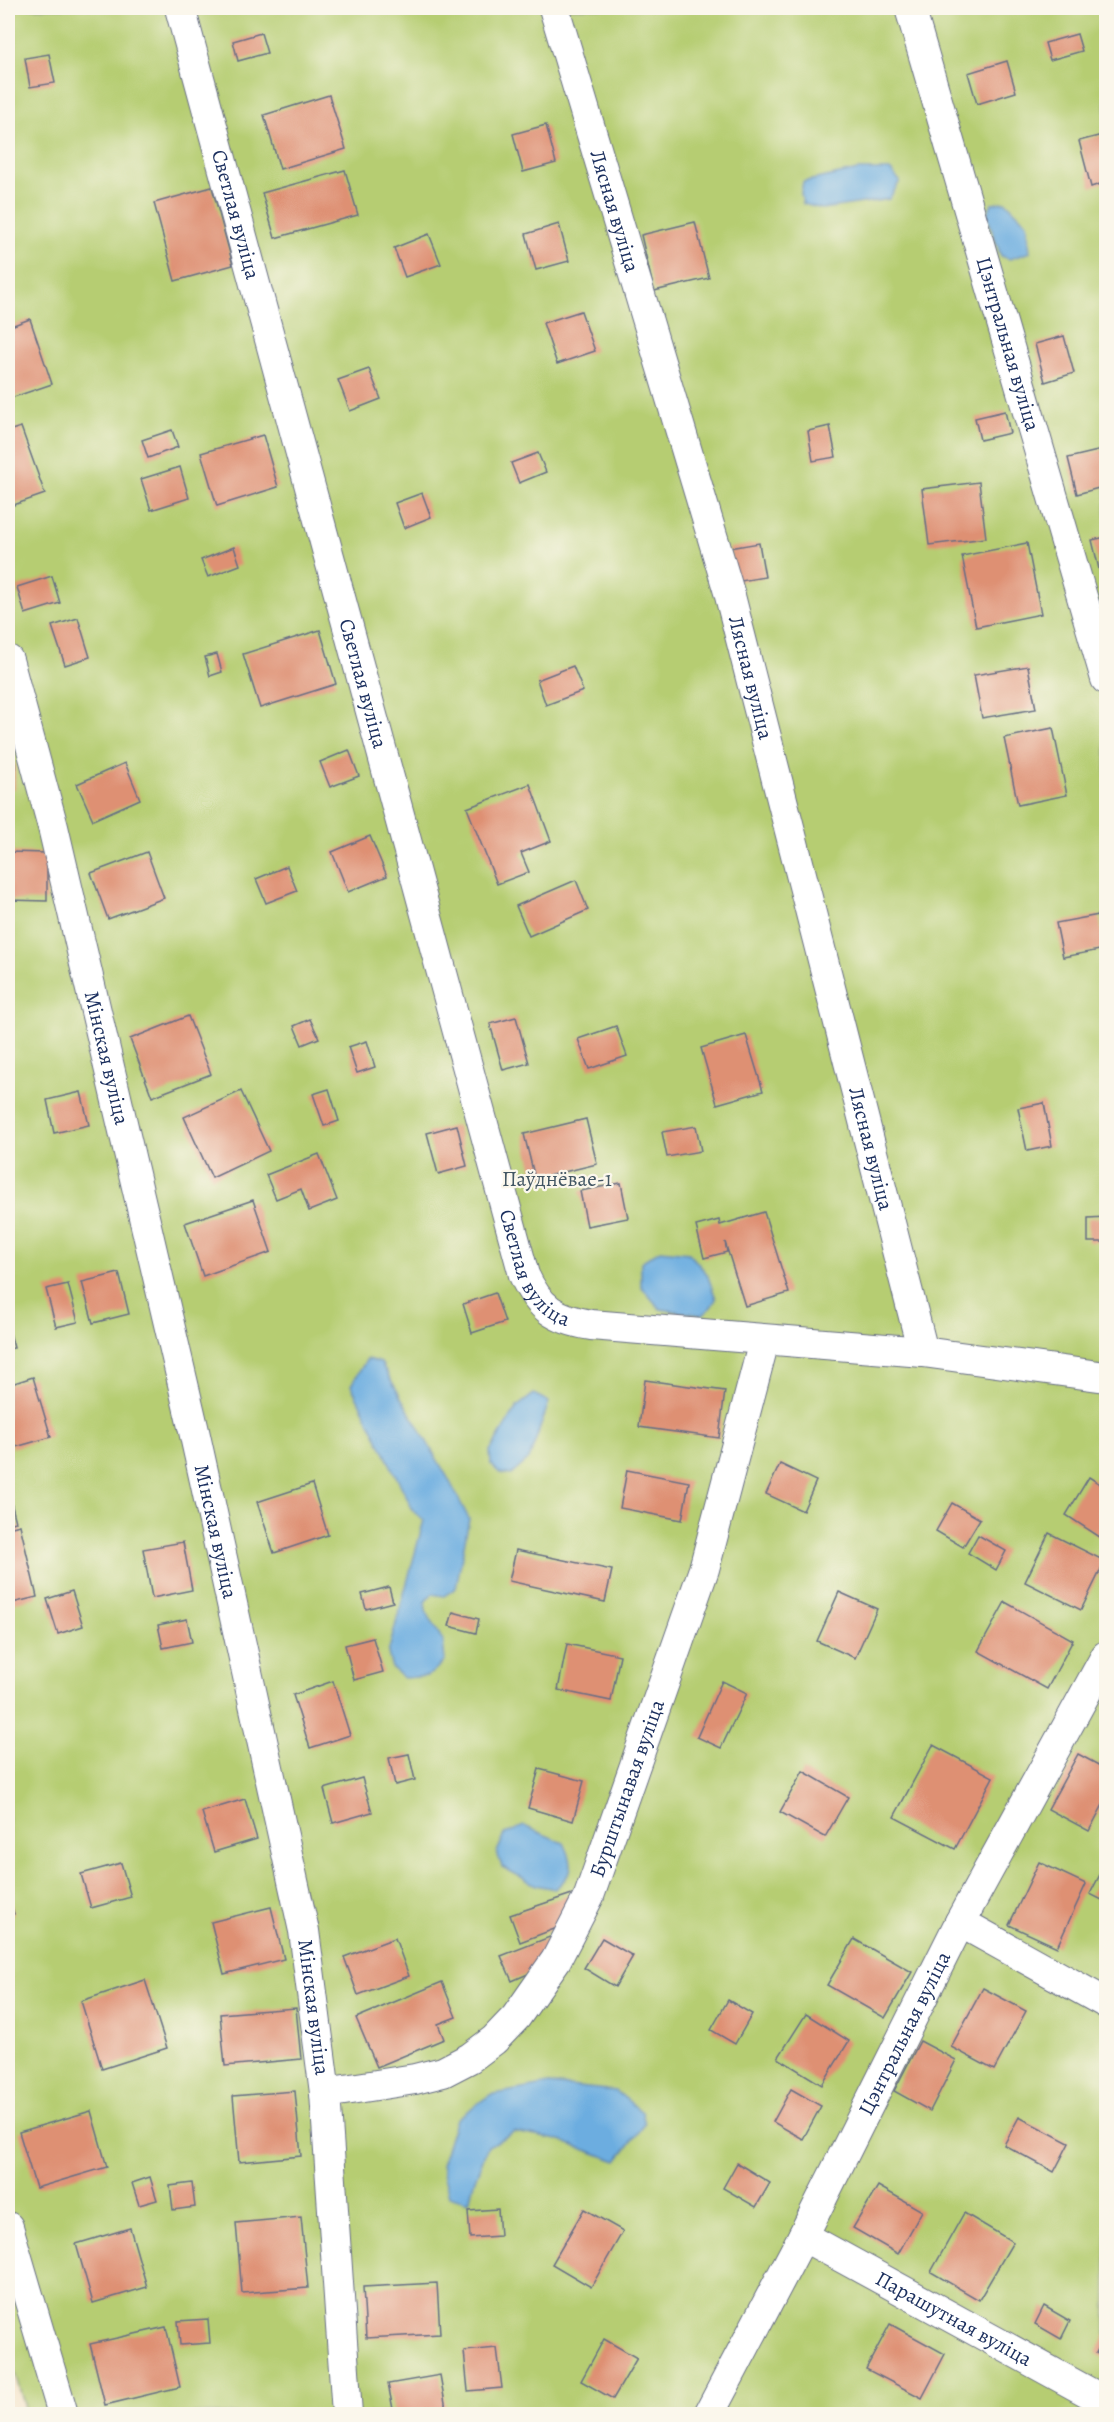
<svg xmlns="http://www.w3.org/2000/svg" width="1114" height="2422" viewBox="0 0 1114 2422" font-family="Alegreya,serif">
	<style>
		.green { fill: #b6cd72; stroke: #687e68; stroke-width: 1.5 }
		.water { fill: #6cade0; stroke: #446e9f; stroke-width: 1.5 }
		.building { fill: #de9073 }
		.lines { fill: none; stroke-linecap: round; stroke-linejoin: round }
		.minor-casing { stroke: #676e84; stroke-width: 32 }
		.minor { stroke: #fff; stroke-width: 30 }
		.labels { text-anchor: middle; dominant-baseline: central; stroke-width: 4.5; stroke-linejoin: round; paint-order: stroke }
		.street-label { font-size: 21px; fill: #1b2f5e; stroke: #fbf7ec }
		.park-label { font-size: 21px; fill: #425663; stroke: #fbf7ec }
	</style>
	<rect width="100%" height="100%" fill="#fbf7ec"/>
	<filter id="ink" filterUnits="userSpaceOnUse"><feTurbulence type="fractalNoise" baseFrequency=".0167" numOctaves="2"/><feDisplacementMap in="SourceGraphic" scale="12" xChannelSelector="R" yChannelSelector="G"/><feConvolveMatrix kernelMatrix="1 2 1 2 8 2 1 2 1" color-interpolation-filters="sRGB"/></filter>
	<filter id="wash" filterUnits="userSpaceOnUse"><feTurbulence type="fractalNoise" baseFrequency=".008" numOctaves="4" result="noise"/><feDisplacementMap in="SourceGraphic" scale="24" xChannelSelector="R" yChannelSelector="G"/><feGaussianBlur stdDeviation="1.35" result="paint"/><feColorMatrix in="noise" values="0 0 0 0 0 0 0 0 0 0 0 0 0 0 0 0 0 1.4 0 .05"/><feComposite in="paint" operator="in"/></filter>
	<g filter="url(#wash)">
		<rect width="100%" height="100%" fill="#f4e4ca"/>
		<path class="green" d="M 8,8 L 1106,8 L 1106,2414 L 27,2414 L 8,2351 Z"/>
		<g class="water">
			<path d="M 858,170 L 890,170 L 900,181 L 889,199 L 822,209 L 803,204 L 801,193 L 803,182 Z"/>
			<path d="M 1006,202 L 1027,223 L 1030,252 L 1010,259 L 1001,256 L 987,215 L 992,203 Z"/>
			<path d="M 660,1250 L 689,1253 L 707,1274 L 716,1299 L 711,1307 L 702,1315 L 660,1309 L 641,1286 L 641,1262 Z"/>
			<path d="M 367,1359 L 381,1363 L 448,1478 L 469,1519 L 456,1588 L 444,1596 L 432,1594 L 425,1602 L 426,1611 L 443,1641 L 445,1661 L 428,1676 L 404,1678 L 392,1668 L 388,1653 L 424,1520 L 414,1512 L 351,1385 Z"/>
			<path d="M 534,1394 L 549,1402 L 529,1459 L 511,1475 L 500,1473 L 491,1465 L 490,1451 L 517,1407 Z"/>
			<path d="M 524,1826 L 564,1843 C 575,1865 574,1873 555,1889 L 536,1885 L 502,1867 L 497,1852 L 505,1834 Z"/>
			<path d="M 549,2084 L 616,2091 L 642,2112 L 645,2124 L 617,2161 L 558,2140 L 514,2132 L 488,2146 L 474,2182 L 469,2202 L 449,2196 L 441,2165 L 456,2119 L 490,2095 Z"/>
		</g>
		<g id="blocks">
			<g class="building">
				<path d="M 261,33 L 267,53 L 238,61 L 233,41 Z"/>
				<path d="M 1077,34 L 1082,51 L 1050,60 L 1045,43 Z"/>
				<path d="M 49,54 L 55,83 L 30,87 L 25,58 Z"/>
				<path d="M 1007,61 L 1016,92 L 977,104 L 968,73 Z"/>
				<path d="M 329,95 L 346,149 L 280,169 L 264,115 Z"/>
				<path d="M 546,125 L 556,163 L 523,172 L 513,134 Z"/>
				<path d="M 1106,134 L 1106,182 L 1091,187 L 1079,141 Z"/>
				<path d="M 345,170 L 358,215 L 275,238 L 262,193 Z"/>
				<path d="M 212,187 L 233,265 L 175,281 L 154,203 Z"/>
				<path d="M 695,222 L 709,278 L 654,291 L 641,235 Z"/>
				<path d="M 559,224 L 569,261 L 536,270 L 526,234 Z"/>
				<path d="M 429,234 L 441,264 L 405,277 L 394,248 Z"/>
				<path d="M 581,311 L 595,351 L 557,364 L 543,323 Z"/>
				<path d="M 30,319 L 52,384 L 8,399 L 8,327 Z"/>
				<path d="M 1064,336 L 1074,373 L 1045,382 L 1035,344 Z"/>
				<path d="M 369,369 L 381,399 L 350,411 L 338,380 Z"/>
				<path d="M 1005,411 L 1010,433 L 980,440 L 975,418 Z"/>
				<path d="M 830,426 L 836,457 L 813,461 L 808,431 Z"/>
				<path d="M 21,427 L 45,494 L 8,507 L 8,431 Z"/>
				<path d="M 172,430 L 178,447 L 148,458 L 142,440 Z"/>
				<path d="M 263,435 L 278,487 L 217,506 L 201,453 Z"/>
				<path d="M 1106,449 L 1106,486 L 1077,494 L 1068,458 Z"/>
				<path d="M 538,453 L 546,472 L 519,483 L 511,463 Z"/>
				<path d="M 180,467 L 189,498 L 151,510 L 141,479 Z"/>
				<path d="M 979,482 L 986,538 L 929,545 L 922,489 Z"/>
				<path d="M 422,493 L 431,517 L 404,528 L 395,503 Z"/>
				<path d="M 1106,537 L 1106,567 L 1099,569 L 1092,540 Z"/>
				<path d="M 759,543 L 765,577 L 735,582 L 729,548 Z"/>
				<path d="M 1027,543 L 1041,614 L 976,627 L 962,556 Z"/>
				<path d="M 234,547 L 240,565 L 208,577 L 201,560 Z"/>
				<path d="M 52,576 L 60,603 L 25,614 L 17,587 Z"/>
				<path d="M 78,618 L 90,657 L 65,665 L 52,626 Z"/>
				<path d="M 320,630 L 336,684 L 260,708 L 243,654 Z"/>
				<path d="M 217,654 L 222,672 L 210,676 L 205,657 Z"/>
				<path d="M 573,666 L 583,691 L 546,705 L 537,680 Z"/>
				<path d="M 1028,666 L 1036,709 L 982,718 L 974,675 Z"/>
				<path d="M 1053,728 L 1067,795 L 1018,805 L 1004,738 Z"/>
				<path d="M 349,750 L 359,776 L 330,787 L 320,762 Z"/>
				<rect x="8" y="763" width="7" height="26"/>
				<path d="M 125,763 L 140,799 L 93,820 L 77,784 Z"/>
				<path d="M 530,784 L 551,841 L 521,853 L 529,872 L 497,884 L 467,808 Z"/>
				<path d="M 370,836 L 387,876 L 348,892 L 332,852 Z"/>
				<path d="M 8,852 L 47,853 L 47,901 L 8,900 Z"/>
				<path d="M 147,852 L 164,898 L 108,919 L 91,873 Z"/>
				<path d="M 287,866 L 297,891 L 266,903 L 256,879 Z"/>
				<path d="M 576,880 L 588,910 L 529,936 L 516,906 Z"/>
				<path d="M 1099,915 L 1105,949 L 1063,957 L 1056,923 Z"/>
				<path d="M 188,1016 L 211,1074 L 152,1097 L 130,1039 Z"/>
				<path d="M 516,1017 L 529,1063 L 503,1070 L 490,1024 Z"/>
				<path d="M 310,1019 L 319,1038 L 302,1045 L 294,1026 Z"/>
				<path d="M 616,1026 L 627,1056 L 589,1069 L 578,1039 Z"/>
				<path d="M 746,1035 L 763,1091 L 717,1104 L 701,1048 Z"/>
				<path d="M 367,1041 L 375,1067 L 357,1073 L 348,1047 Z"/>
				<path d="M 329,1089 L 339,1121 L 324,1126 L 313,1094 Z"/>
				<path d="M 241,1091 L 269,1151 L 212,1178 L 184,1117 Z"/>
				<path d="M 81,1092 L 89,1125 L 54,1133 L 47,1100 Z"/>
				<path d="M 1044,1103 L 1052,1146 L 1027,1151 L 1018,1108 Z"/>
				<path d="M 586,1119 L 597,1164 L 535,1179 L 524,1134 Z"/>
				<path d="M 457,1125 L 467,1166 L 438,1174 L 427,1133 Z"/>
				<path d="M 696,1126 L 701,1151 L 667,1157 L 662,1132 Z"/>
				<path d="M 319,1154 L 337,1200 L 309,1211 L 301,1189 L 276,1199 L 266,1175 Z"/>
				<path d="M 621,1183 L 628,1218 L 587,1226 L 580,1191 Z"/>
				<path d="M 253,1200 L 271,1252 L 203,1276 L 185,1223 Z"/>
				<path d="M 764,1212 L 789,1293 L 745,1306 L 725,1242 L 727,1252 L 704,1258 L 696,1226 L 719,1220 L 720,1225 Z"/>
				<path d="M 1106,1217 L 1106,1242 L 1088,1242 L 1088,1218 Z"/>
				<path d="M 119,1273 L 129,1314 L 93,1323 L 82,1282 Z"/>
				<path d="M 68,1284 L 78,1322 L 56,1327 L 46,1289 Z"/>
				<path d="M 495,1293 L 505,1322 L 472,1333 L 463,1304 Z"/>
				<path d="M 8,1325 L 14,1348 L 8,1349 Z"/>
				<path d="M 33,1377 L 51,1437 L 12,1448 L 8,1433 L 8,1385 Z"/>
				<path d="M 645,1380 L 725,1391 L 719,1438 L 639,1427 Z"/>
				<path d="M 780,1464 L 816,1481 L 803,1511 L 766,1494 Z"/>
				<path d="M 627,1470 L 689,1482 L 682,1520 L 620,1508 Z"/>
				<path d="M 1089,1477 L 1106,1488 L 1106,1541 L 1066,1515 Z"/>
				<path d="M 312,1484 L 328,1535 L 274,1553 L 257,1502 Z"/>
				<path d="M 8,1490 L 16,1522 L 8,1524 Z"/>
				<path d="M 952,1503 L 980,1519 L 963,1547 L 936,1531 Z"/>
				<path d="M 20,1525 L 37,1597 L 8,1604 L 8,1528 Z"/>
				<path d="M 1049,1533 L 1105,1561 L 1081,1610 L 1025,1582 Z"/>
				<path d="M 978,1535 L 1006,1551 L 996,1570 L 968,1553 Z"/>
				<path d="M 183,1542 L 192,1590 L 152,1598 L 143,1549 Z"/>
				<path d="M 516,1550 L 612,1570 L 605,1602 L 509,1581 Z"/>
				<path d="M 389,1587 L 393,1602 L 366,1609 L 362,1594 Z"/>
				<path d="M 72,1591 L 83,1626 L 58,1634 L 47,1599 Z"/>
				<path d="M 839,1592 L 877,1609 L 855,1658 L 817,1641 Z"/>
				<path d="M 1005,1602 L 1073,1640 L 1047,1689 L 978,1651 Z"/>
				<path d="M 453,1612 L 479,1619 L 476,1633 L 449,1626 Z"/>
				<path d="M 187,1619 L 192,1642 L 163,1648 L 158,1625 Z"/>
				<path d="M 373,1638 L 383,1672 L 354,1680 L 345,1645 Z"/>
				<path d="M 567,1644 L 620,1655 L 611,1701 L 558,1690 Z"/>
				<path d="M 333,1681 L 350,1735 L 310,1748 L 293,1695 Z"/>
				<path d="M 722,1681 L 747,1693 L 721,1748 L 697,1737 Z"/>
				<path d="M 933,1745 L 993,1777 L 955,1849 L 894,1817 Z"/>
				<path d="M 409,1754 L 415,1780 L 395,1785 L 389,1758 Z"/>
				<path d="M 1078,1754 L 1106,1769 L 1106,1799 L 1089,1831 L 1048,1809 Z"/>
				<path d="M 539,1769 L 584,1781 L 573,1821 L 528,1808 Z"/>
				<path d="M 803,1771 L 848,1797 L 825,1837 L 780,1812 Z"/>
				<path d="M 362,1778 L 372,1812 L 333,1823 L 324,1789 Z"/>
				<path d="M 245,1799 L 257,1839 L 214,1852 L 202,1812 Z"/>
				<path d="M 1039,1862 L 1086,1884 L 1057,1947 L 1009,1925 Z"/>
				<path d="M 121,1863 L 131,1897 L 91,1908 L 81,1874 Z"/>
				<path d="M 1106,1863 L 1106,1902 L 1090,1894 Z"/>
				<path d="M 575,1893 L 565,1925 L 520,1942 L 510,1915 Z"/>
				<path d="M 8,1894 L 14,1914 L 8,1915 Z"/>
				<path d="M 271,1907 L 284,1959 L 224,1974 L 211,1922 Z"/>
				<path d="M 552,1936 L 537,1970 L 512,1981 L 501,1956 Z"/>
				<path d="M 395,1938 L 409,1976 L 358,1995 L 344,1957 Z"/>
				<path d="M 602,1938 L 633,1956 L 615,1987 L 584,1968 Z"/>
				<path d="M 854,1939 L 912,1972 L 885,2018 L 827,1985 Z"/>
				<path d="M 145,1980 L 167,2048 L 102,2069 L 81,2001 Z"/>
				<path d="M 442,1982 L 456,2017 L 438,2024 L 444,2039 L 377,2067 L 356,2018 Z"/>
				<path d="M 983,1988 L 1026,2011 L 994,2070 L 951,2047 Z"/>
				<path d="M 728,2000 L 752,2014 L 735,2044 L 711,2030 Z"/>
				<path d="M 296,2008 L 301,2059 L 225,2066 L 220,2014 Z"/>
				<path d="M 806,2014 L 849,2041 L 822,2085 L 778,2058 Z"/>
				<path d="M 920,2041 L 956,2060 L 930,2111 L 894,2091 Z"/>
				<path d="M 791,2089 L 821,2106 L 803,2139 L 773,2122 Z"/>
				<path d="M 295,2091 L 301,2156 L 239,2162 L 233,2096 Z"/>
				<path d="M 91,2111 L 107,2167 L 36,2188 L 19,2132 Z"/>
				<path d="M 1019,2117 L 1069,2143 L 1054,2172 L 1004,2145 Z"/>
				<path d="M 737,2163 L 770,2183 L 756,2207 L 723,2188 Z"/>
				<path d="M 150,2177 L 157,2200 L 139,2205 L 132,2183 Z"/>
				<path d="M 192,2183 L 195,2207 L 173,2210 L 170,2186 Z"/>
				<path d="M 878,2186 L 922,2211 L 898,2254 L 853,2228 Z"/>
				<path d="M 498,2209 L 500,2236 L 470,2238 L 468,2211 Z"/>
				<path d="M 584,2209 L 623,2231 L 591,2287 L 552,2264 Z"/>
				<path d="M 964,2213 L 1013,2242 L 979,2300 L 931,2272 Z"/>
				<path d="M 301,2217 L 308,2288 L 242,2293 L 236,2223 Z"/>
				<path d="M 130,2228 L 147,2287 L 93,2303 L 76,2244 Z"/>
				<path d="M 437,2283 L 440,2334 L 366,2338 L 363,2287 Z"/>
				<path d="M 1044,2306 L 1070,2321 L 1061,2339 L 1035,2324 Z"/>
				<path d="M 208,2319 L 210,2343 L 180,2345 L 178,2321 Z"/>
				<path d="M 890,2324 L 945,2354 L 922,2398 L 866,2369 Z"/>
				<path d="M 166,2327 L 180,2387 L 105,2405 L 90,2344 Z"/>
				<path d="M 1106,2334 L 1106,2359 L 1096,2353 Z"/>
				<path d="M 604,2339 L 637,2358 L 613,2399 L 581,2381 Z"/>
				<path d="M 497,2348 L 502,2388 L 468,2391 L 464,2351 Z"/>
				<path d="M 440,2375 L 447,2414 L 394,2414 L 388,2384 Z"/>
			</g>
		</g>
	</g>
	<g filter="url(#ink)">
		<use href="#blocks" fill-opacity="0" stroke="#676e84" stroke-width="1.5"/>
		<g class="lines">
			<defs>
				<g id="minor">
					<path id="s1" d="M 180,8 L 524,1275 C 539,1308 555,1319 591,1325 L 923,1352 L 1106,1377"/>
					<path id="s2" d="M 554,8 L 729,592 L 923,1352"/>
					<path id="s3" d="M 910,8 L 1106,679"/>
					<path id="s4" d="M 8,660 L 53,827 L 194,1431 L 304,1931 L 325,2093 L 347,2414"/>
					<path d="M 960,1922 L 1106,2003"/>
					<path id="s5" d="M 325,2093 L 415,2079 L 443,2072 L 470,2058 L 494,2040 L 516,2017 L 556,1960 L 589,1896 L 704,1569 L 764,1341"/>
					<path d="M 8,2227 L 63,2414"/>
					<path id="s6" d="M 803,2236 L 1106,2402"/>
					<path id="s7" d="M 709,2414 L 803,2236 L 960,1922 L 1106,1656"/>
				</g>
			</defs>
			<use href="#minor" class="minor-casing"/>
			<use href="#minor" class="minor"/>
		</g>
	</g>
	<g class="labels">
		<g class="street-label">
			<text stroke="none"><textPath href="#s2" startOffset="212">Лясная вуліца</textPath></text>
			<text stroke="none"><textPath href="#s1" startOffset="214">Светлая вуліца</textPath></text>
			<text stroke="none"><textPath href="#s3" startOffset="350">Цэнтральная вуліца</textPath></text>
			<text stroke="none"><textPath href="#s2" startOffset="698">Лясная вуліца</textPath></text>
			<text stroke="none"><textPath href="#s1" startOffset="700">Светлая вуліца</textPath></text>
			<text stroke="none"><textPath href="#s4" startOffset="410">Мінская вуліца</textPath></text>
			<text stroke="none"><textPath href="#s2" startOffset="1184">Лясная вуліца</textPath></text>
			<text stroke="none"><textPath href="#s1" startOffset="1312">Светлая вуліца</textPath></text>
			<text stroke="none"><textPath href="#s4" startOffset="896">Мінская вуліца</textPath></text>
			<text stroke="none"><textPath href="#s5" startOffset="468">Бурштынавая вуліца</textPath></text>
			<text stroke="none"><textPath href="#s4" startOffset="1382">Мінская вуліца</textPath></text>
			<text stroke="none"><textPath href="#s7" startOffset="428">Цэнтральная вуліца</textPath></text>
			<text stroke="none"><textPath href="#s6" startOffset="172">Парашутная вуліца</textPath></text>
		</g>
		<g class="park-label">
			<text x="557" y="1179">Паўднёвае-1</text>
		</g>
	</g>
	<rect width="1114" height="2422" fill="none" stroke="#fbf7ec" stroke-width="30"/>
</svg>
